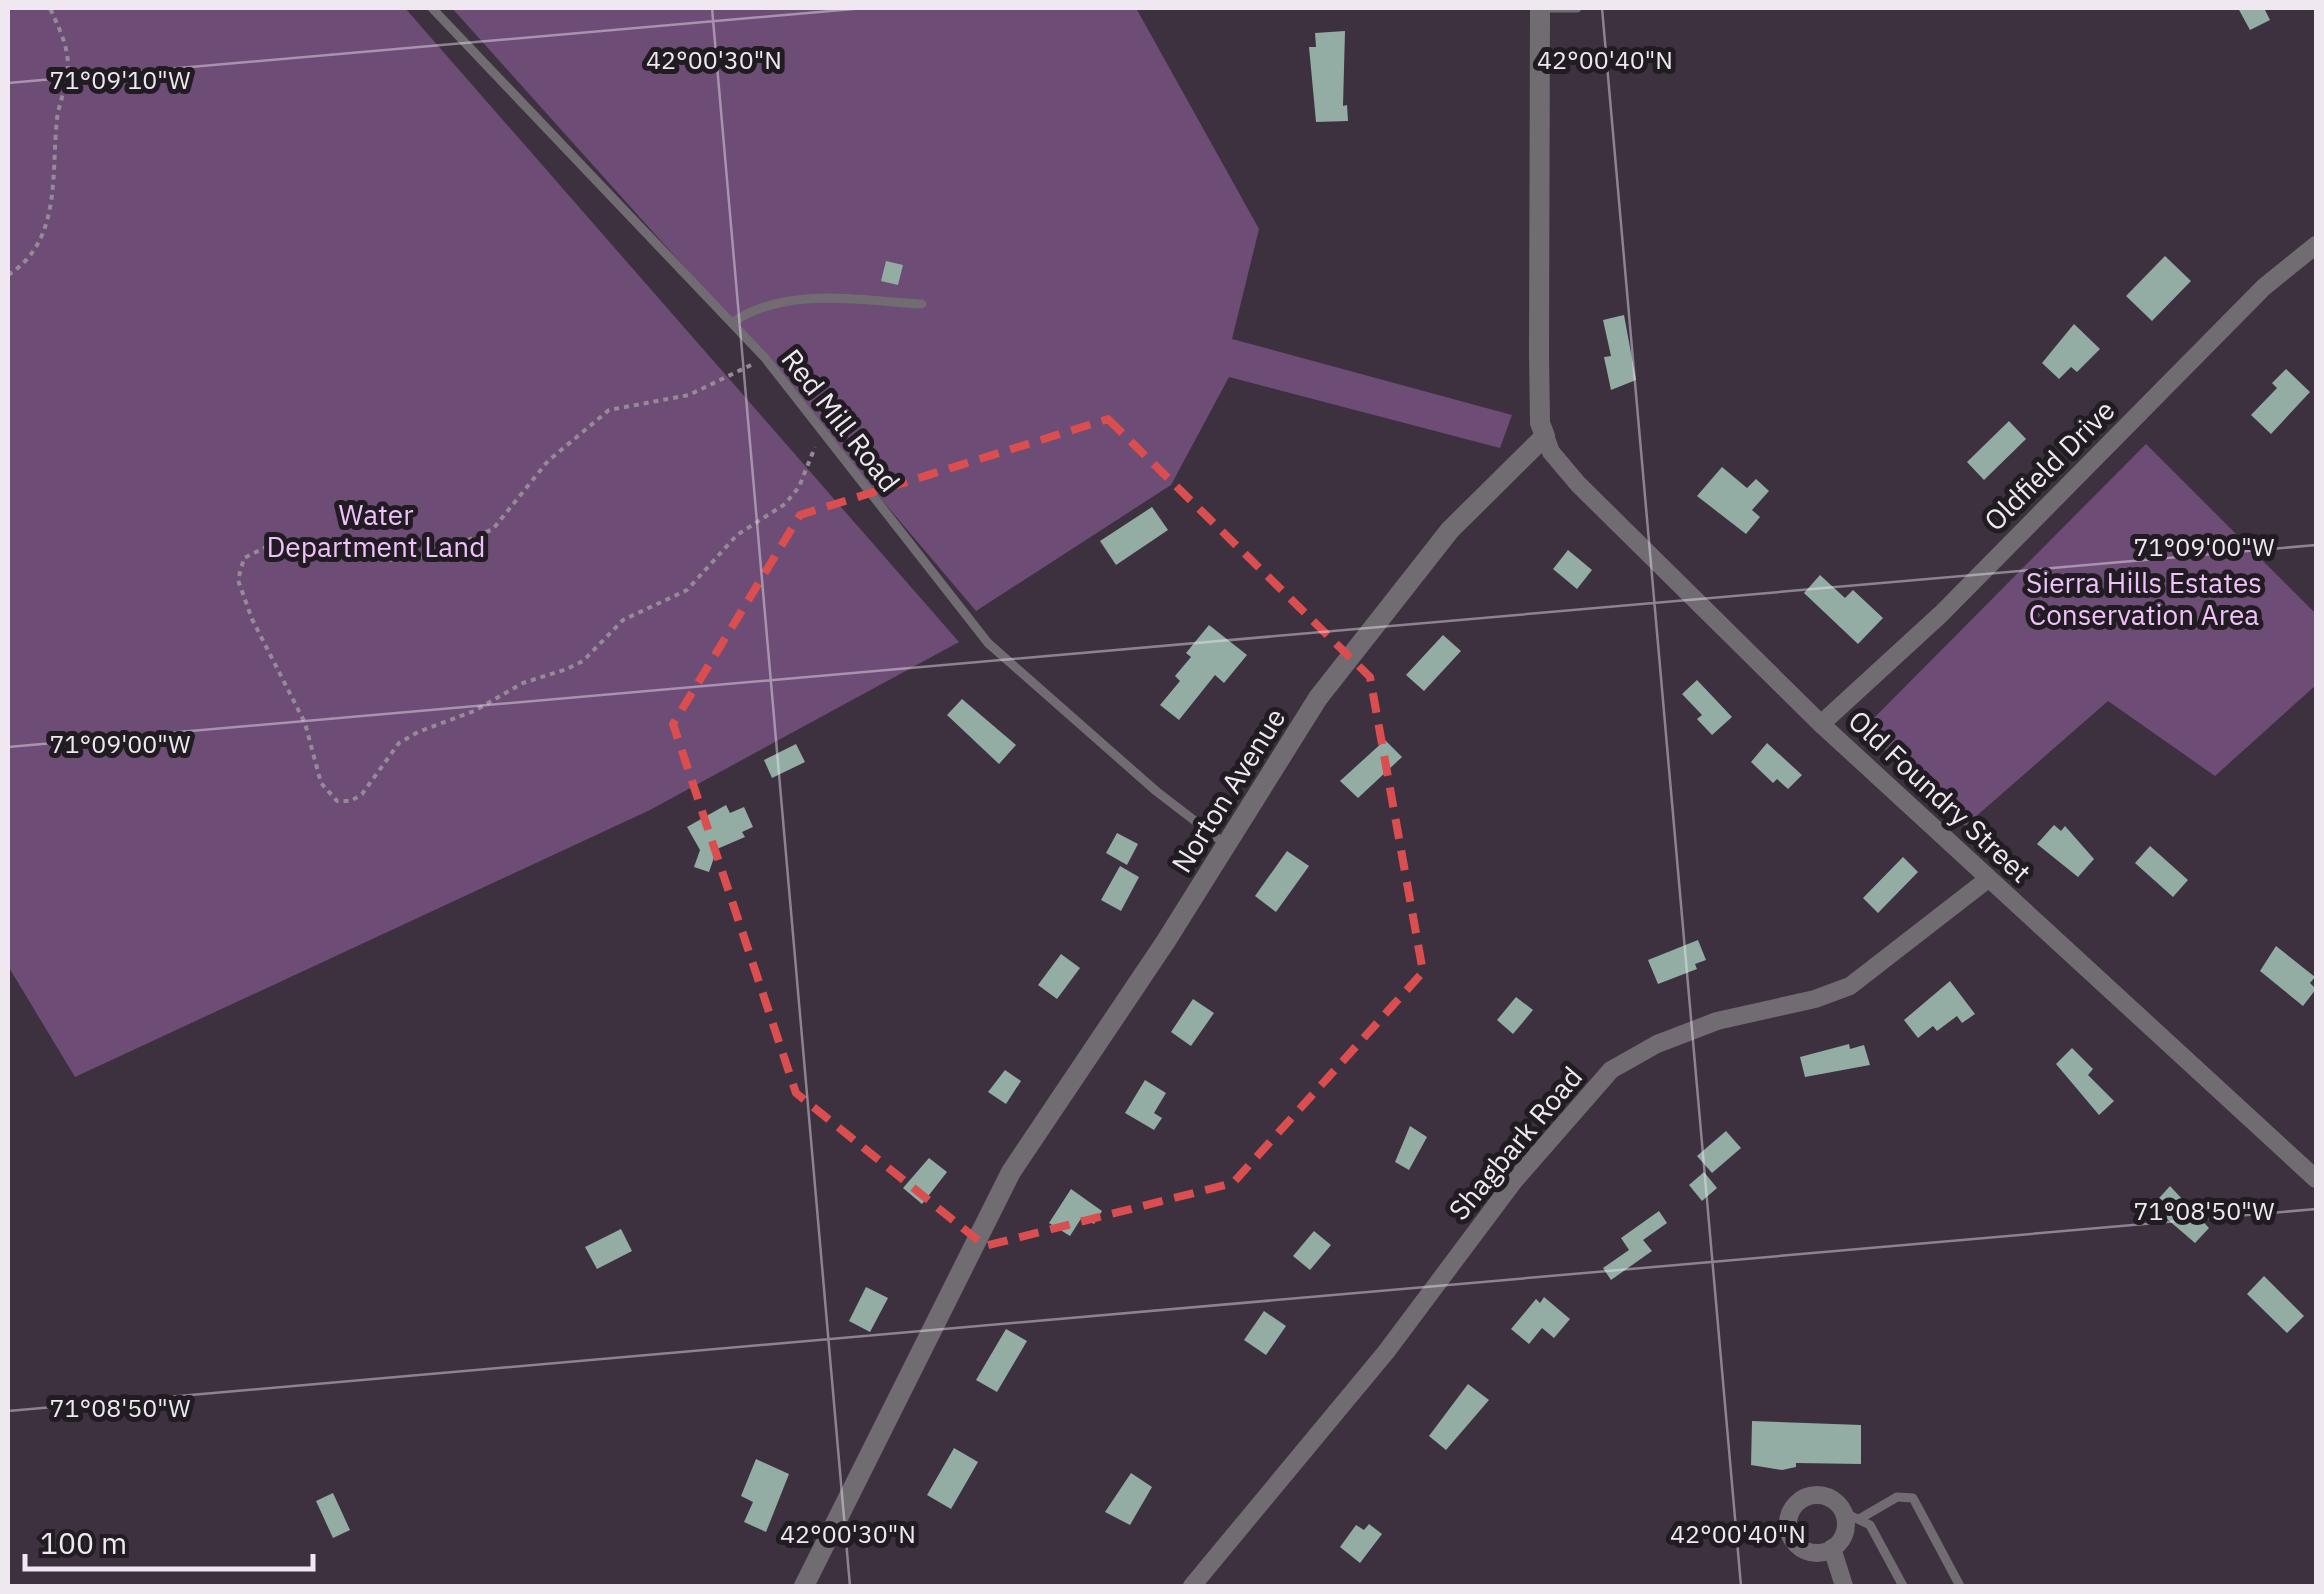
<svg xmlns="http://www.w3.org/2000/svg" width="2324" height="1594" viewBox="0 0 2324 1594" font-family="'IBM Plex Sans',sans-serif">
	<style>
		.green { fill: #6d4c75 }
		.building { fill: #93aca4 }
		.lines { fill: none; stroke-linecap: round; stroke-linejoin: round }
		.path { stroke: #958b97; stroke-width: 4; stroke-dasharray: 5 5; stroke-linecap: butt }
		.service { stroke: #716b72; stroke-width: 9 }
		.minor { stroke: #716b72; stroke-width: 18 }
		.tertiary { stroke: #716b72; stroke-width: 20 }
		.marked { fill: none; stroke: #db4e50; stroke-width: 8; stroke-dasharray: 20 12; stroke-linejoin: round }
		.ticks { fill: none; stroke: #efe8f1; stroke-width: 2.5; stroke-opacity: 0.45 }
		.labels { text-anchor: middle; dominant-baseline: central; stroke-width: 10; stroke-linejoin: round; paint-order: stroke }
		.street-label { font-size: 28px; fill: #efe8f1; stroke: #211b22 }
		.park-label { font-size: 28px; fill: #f0c1fc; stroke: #211b22 }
		.ticks-label { font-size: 25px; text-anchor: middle; fill: #efe8f1; stroke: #211b22; stroke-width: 10; stroke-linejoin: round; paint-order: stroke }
	</style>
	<rect width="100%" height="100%" fill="#3d3140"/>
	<g class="green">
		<path d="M 8,8 L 405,8 L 959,642 L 650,810 L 75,1077 L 8,966 Z"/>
		<path d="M 452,8 L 1136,8 L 1259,229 L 1232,339 L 1512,415 L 1500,448 L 1229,377 L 1171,485 L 976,611 L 688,271 Z"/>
		<path d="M 2146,444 L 2316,614 L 2316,685 L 2215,776 L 2108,701 L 1965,826 L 1876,741 L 1873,719 Z"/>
	</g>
	<g class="building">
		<path d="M 2238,8 L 2264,8 L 2270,20 L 2250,30 Z"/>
		<path d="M 1345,31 L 1343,106 L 1347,105 L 1348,121 L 1316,122 L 1309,47 L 1316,47 L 1315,33 Z"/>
		<path d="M 2165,256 L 2191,281 L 2152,321 L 2126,296 Z"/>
		<path d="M 886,261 L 903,265 L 898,285 L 881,281 Z"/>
		<path d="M 1624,315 L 1636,380 L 1611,390 L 1604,357 L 1611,356 L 1603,320 Z"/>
		<path d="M 2074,324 L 2100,349 L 2077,372 L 2071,367 L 2059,379 L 2042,363 Z"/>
		<path d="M 2286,369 L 2310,392 L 2271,434 L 2251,415 L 2277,388 L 2272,383 Z"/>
		<path d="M 2009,421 L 2026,439 L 1984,480 L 1967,462 Z"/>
		<path d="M 1722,467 L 1747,488 L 1756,479 L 1769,491 L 1752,510 L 1760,517 L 1746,534 L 1697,496 Z"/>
		<path d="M 1152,507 L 1168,530 L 1116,565 L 1100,541 Z"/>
		<path d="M 1568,550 L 1592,570 L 1577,589 L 1553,569 Z"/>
		<path d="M 1820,575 L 1845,598 L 1853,590 L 1883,618 L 1858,644 L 1804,593 Z"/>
		<path d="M 1209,625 L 1247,655 L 1224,683 L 1215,675 L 1179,720 L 1160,705 L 1180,681 L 1175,676 L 1191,657 L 1186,653 Z"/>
		<path d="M 1443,635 L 1461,651 L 1424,691 L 1406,675 Z"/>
		<path d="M 1697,680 L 1732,717 L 1712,735 L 1697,719 L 1702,715 L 1682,694 Z"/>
		<path d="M 962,699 L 1016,745 L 999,764 L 947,715 Z"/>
		<path d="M 1385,740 L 1402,757 L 1358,798 L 1340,781 Z"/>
		<path d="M 1767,743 L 1802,775 L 1788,789 L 1777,779 L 1773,783 L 1751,762 Z"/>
		<path d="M 796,744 L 805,762 L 772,778 L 764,760 Z"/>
		<path d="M 726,805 L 730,813 L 744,807 L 753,827 L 742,832 L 745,837 L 717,849 L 709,872 L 694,867 L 700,850 L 687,827 Z"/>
		<path d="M 2054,825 L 2061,831 L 2065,826 L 2094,859 L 2078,877 L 2037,844 Z"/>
		<path d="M 1117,833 L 1138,844 L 1127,865 L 1106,853 Z"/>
		<path d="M 2150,846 L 2188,880 L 2173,897 L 2135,863 Z"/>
		<path d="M 1287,851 L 1309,866 L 1276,912 L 1255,896 Z"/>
		<path d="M 1903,857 L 1918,872 L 1878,913 L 1863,898 Z"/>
		<path d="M 1120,866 L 1139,877 L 1121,911 L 1101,900 Z"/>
		<path d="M 1698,940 L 1706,960 L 1695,964 L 1697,969 L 1658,984 L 1648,960 Z"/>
		<path d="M 2276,946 L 2315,977 L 2310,983 L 2316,989 L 2303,1006 L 2260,971 Z"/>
		<path d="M 1061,954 L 1080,968 L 1057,999 L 1038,985 Z"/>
		<path d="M 1950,981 L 1975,1014 L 1962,1023 L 1957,1016 L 1937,1031 L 1933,1026 L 1918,1038 L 1904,1020 Z"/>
		<path d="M 1516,997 L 1533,1010 L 1513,1034 L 1497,1020 Z"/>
		<path d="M 1193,999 L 1214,1013 L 1191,1046 L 1171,1032 Z"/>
		<path d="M 1849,1044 L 1850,1049 L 1864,1045 L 1870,1065 L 1805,1077 L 1800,1057 Z"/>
		<path d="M 2072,1048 L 2093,1069 L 2088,1075 L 2114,1101 L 2099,1115 L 2056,1064 Z"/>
		<path d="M 1005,1070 L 1021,1081 L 1006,1104 L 988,1092 Z"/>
		<path d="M 1145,1080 L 1166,1093 L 1154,1113 L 1162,1118 L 1154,1130 L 1125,1113 Z"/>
		<path d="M 1410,1126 L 1427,1137 L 1409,1170 L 1395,1162 Z"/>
		<path d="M 1726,1131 L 1741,1148 L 1712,1173 L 1697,1156 Z"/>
		<path d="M 929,1158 L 947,1172 L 922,1204 L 903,1188 Z"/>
		<path d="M 1704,1172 L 1717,1188 L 1702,1201 L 1689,1185 Z"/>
		<path d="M 2170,1186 L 2209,1228 L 2195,1243 L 2152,1206 Z"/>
		<path d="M 1071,1189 L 1102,1211 L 1094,1224 L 1082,1217 L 1070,1236 L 1049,1223 Z"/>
		<path d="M 1659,1211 L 1667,1223 L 1643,1240 L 1652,1251 L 1611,1280 L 1603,1268 L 1629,1250 L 1621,1238 Z"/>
		<path d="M 621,1229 L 632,1251 L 597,1269 L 585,1247 Z"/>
		<path d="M 1314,1231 L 1331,1245 L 1310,1270 L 1293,1256 Z"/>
		<path d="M 2264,1276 L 2304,1316 L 2287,1333 L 2247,1294 Z"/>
		<path d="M 866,1287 L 888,1298 L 870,1332 L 849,1321 Z"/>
		<path d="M 1544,1297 L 1570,1319 L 1554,1338 L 1542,1328 L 1529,1344 L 1511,1329 L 1536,1299 L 1540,1303 Z"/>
		<path d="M 1264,1311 L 1286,1326 L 1266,1355 L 1244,1340 Z"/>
		<path d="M 1006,1329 L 1027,1341 L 997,1392 L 976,1380 Z"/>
		<path d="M 1468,1384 L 1489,1400 L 1446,1450 L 1429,1436 Z"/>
		<path d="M 1752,1421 L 1861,1425 L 1861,1464 L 1796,1463 L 1796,1467 L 1782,1470 L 1751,1465 Z"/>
		<path d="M 954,1448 L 978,1462 L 951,1509 L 927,1495 Z"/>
		<path d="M 756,1459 L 789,1474 L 766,1532 L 744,1522 L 753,1502 L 741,1496 Z"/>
		<path d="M 1131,1473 L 1152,1487 L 1130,1525 L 1105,1512 Z"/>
		<path d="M 333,1493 L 350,1530 L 333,1538 L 316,1501 Z"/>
		<path d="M 1369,1524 L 1382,1534 L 1360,1563 L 1340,1547 L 1356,1525 L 1364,1530 Z"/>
	</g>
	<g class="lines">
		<g class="path">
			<path d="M 8,275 C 62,241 51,174 57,119 C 59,102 68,84 68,66 C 68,45 58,26 50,8"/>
			<path d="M 751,365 L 689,395 L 609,410 L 548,461 L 493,529 L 466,541 L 418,558 L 391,560 L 325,545 L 268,546 L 244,558 L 238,580 L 252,619 L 305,723 L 321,783 L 337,801 L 351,801 L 362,794 L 399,743 L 418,732 L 474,711 L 523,683 L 567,669 L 583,661 L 623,620 L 687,590 L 737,535 L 785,504 L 799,487 L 815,447"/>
		</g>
		<g class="service">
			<path d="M 432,8 L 765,358 L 988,643 L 1156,791 L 1225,844"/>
			<path d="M 1543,8 L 1577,8"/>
			<path d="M 732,323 C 785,285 862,301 922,304"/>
			<path d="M 1843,1512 L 1870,1525 L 1903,1586"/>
			<path d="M 1861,1518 L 1897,1497 L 1913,1498 L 1960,1586"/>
		</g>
		<g class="minor">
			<path d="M 1545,436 L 1551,452 L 1578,484 L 1821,724 L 2316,1179"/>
			<path d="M 1821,724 L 1941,614 L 2264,287 L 2316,245"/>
			<circle cx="1817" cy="1524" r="29"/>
			<path d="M 1832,1548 L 1844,1586"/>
			<path d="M 1192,1586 L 1386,1352 L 1514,1181 L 1611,1070 L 1657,1044 L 1717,1021 L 1815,999 L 1850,986 L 1988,879"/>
		</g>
		<path class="tertiary" d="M 804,1586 L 1011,1172 L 1166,941 L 1318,698 L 1450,530 L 1545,436 L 1540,423 L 1539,354 L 1540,8"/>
	</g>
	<path class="marked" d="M 1108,419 L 1370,677 L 1423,972 L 1233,1183 L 985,1246 L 796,1093 L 673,724 L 800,515 Z"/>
	<path class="ticks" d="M 712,8 L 850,1586M 1602,8 L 1741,1586M 8,83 L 865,8M 8,747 L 2316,545M 8,1411 L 2316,1209"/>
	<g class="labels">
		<g class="street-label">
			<text transform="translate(841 420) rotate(52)">Red Mill Road</text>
			<text transform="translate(2049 465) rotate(-45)">Oldfield Drive</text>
			<text transform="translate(1228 790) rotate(-58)">Norton Avenue</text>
			<text transform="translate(1940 796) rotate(43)">Old Foundry Street</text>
			<text transform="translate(1515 1143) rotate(-50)">Shagbark Road</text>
		</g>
		<g class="park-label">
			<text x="376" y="514">Water<tspan x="376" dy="32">Department Land</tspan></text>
			<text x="2144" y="582">Sierra Hills Estates<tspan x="2144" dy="32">Conservation Area</tspan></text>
		</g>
	</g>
	<g class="ticks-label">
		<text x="714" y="69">42°00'30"N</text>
		<text x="1605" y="69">42°00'40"N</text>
		<text x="120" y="89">71°09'10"W</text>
		<text x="2204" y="556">71°09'00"W</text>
		<text x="120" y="753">71°09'00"W</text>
		<text x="2204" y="1220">71°08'50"W</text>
		<text x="120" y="1417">71°08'50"W</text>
		<text x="848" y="1543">42°00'30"N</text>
		<text x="1738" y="1543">42°00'40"N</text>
	</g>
	<rect width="2324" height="1594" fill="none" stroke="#efe8f1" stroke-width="20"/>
	<path d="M25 1554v15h288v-15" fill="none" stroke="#efe8f1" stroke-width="5"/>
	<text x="40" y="1554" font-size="30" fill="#efe8f1" stroke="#211b22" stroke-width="8" paint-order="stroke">100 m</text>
</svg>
